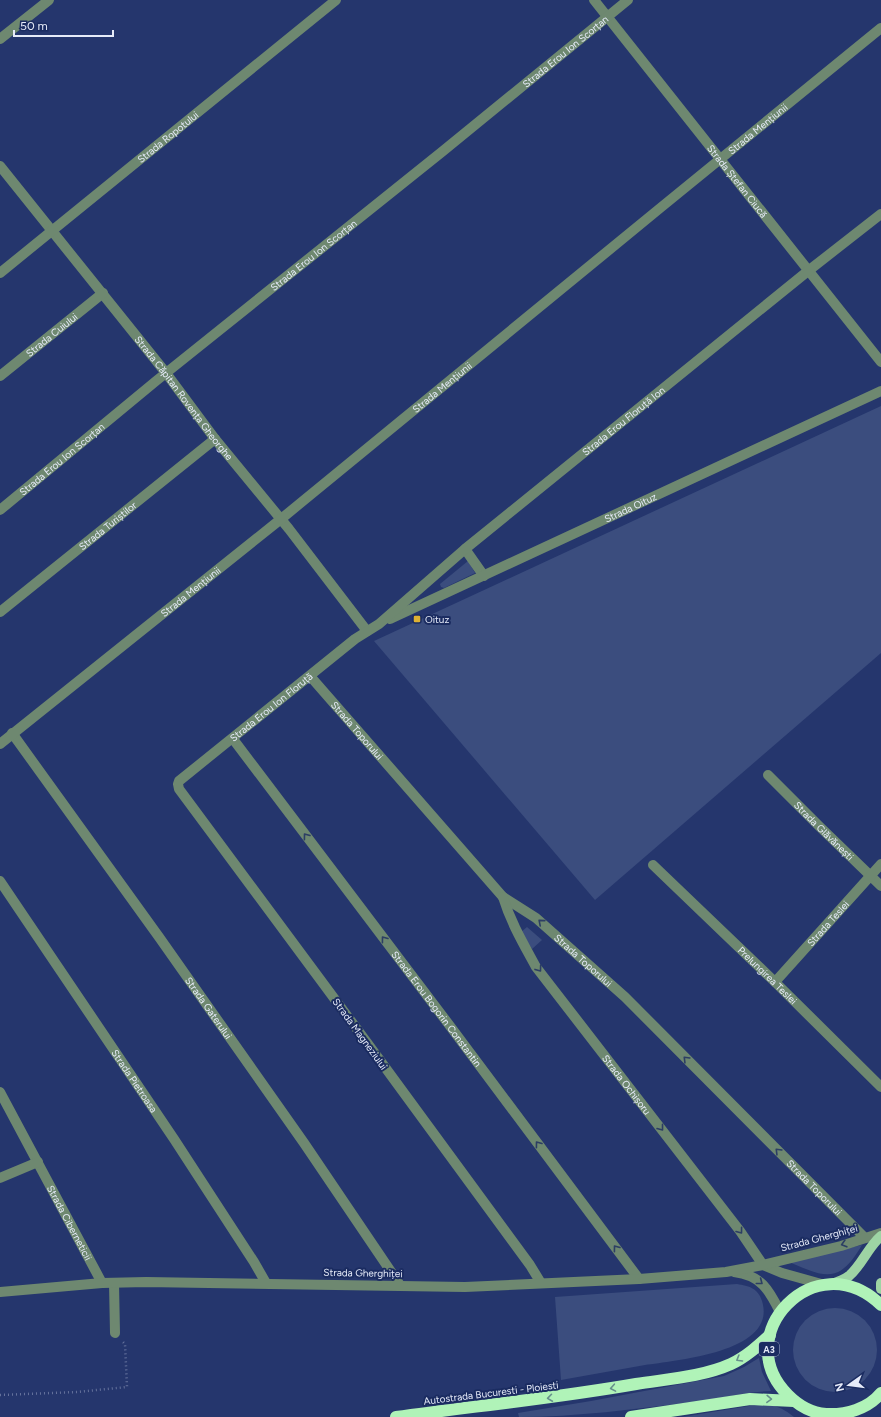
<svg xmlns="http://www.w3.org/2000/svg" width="881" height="1417" viewBox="0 0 881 1417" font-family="Figtree,sans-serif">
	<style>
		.green { fill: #3b4d7e }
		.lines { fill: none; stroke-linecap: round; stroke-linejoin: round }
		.path { stroke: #65729c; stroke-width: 2.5; stroke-dasharray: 1 3; stroke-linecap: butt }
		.minor { stroke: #6e8870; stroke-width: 10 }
		.major { stroke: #9ed4a4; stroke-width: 10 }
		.highway { stroke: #b0f3b8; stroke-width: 12 }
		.oneway { stroke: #2c3e64 }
		.oneway2 { stroke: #66908c }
		.poi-dot { fill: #deb133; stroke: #1b2c61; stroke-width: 1.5 }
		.labels { text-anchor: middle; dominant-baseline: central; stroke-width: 4; stroke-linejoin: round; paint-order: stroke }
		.shield { fill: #1b2c61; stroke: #a9b2cb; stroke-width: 1 }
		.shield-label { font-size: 9px; font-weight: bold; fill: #e6ebf9 }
		.street-label { font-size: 10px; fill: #e6ebf9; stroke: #1b2c61 }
		.poi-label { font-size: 10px; fill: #e6ebf9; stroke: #1b2c61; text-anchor: start }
	</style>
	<rect width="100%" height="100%" fill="#25366d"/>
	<g class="green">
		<path d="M 881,406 L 881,653 L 595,900 L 374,641 Z"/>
		<path d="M 468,561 L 475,573 L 444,588 L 441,587 L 440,584 Z"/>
		<path d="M 527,927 L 542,940 L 532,949 L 521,932 Z"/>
		<path d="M 862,1245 C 839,1284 826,1278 789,1262 Z"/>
		<path d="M 737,1284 C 749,1286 758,1288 762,1301 C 778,1352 677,1360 645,1365 C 617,1370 589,1375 561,1380 L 555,1297 Z"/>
		<circle cx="835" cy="1350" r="42"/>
		<path d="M 759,1358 L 762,1372 L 771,1391 C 744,1392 718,1399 692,1402 C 636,1409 575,1417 519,1417 L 518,1413 L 591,1401 L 724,1376 L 744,1367 Z"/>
		<path d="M 768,1405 C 779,1406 785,1410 794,1417 L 682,1417 L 749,1406 Z"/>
	</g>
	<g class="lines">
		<path class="path" d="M 0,1395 L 77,1392 L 127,1387 L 125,1344 L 122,1341"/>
		<g class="minor">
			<path id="s1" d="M 594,0 L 881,362"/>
			<path d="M 0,39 L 49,0"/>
			<path id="s2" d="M 0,166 L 166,373 L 215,439 L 289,529 L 367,631"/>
			<path id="s3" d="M 0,273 L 336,0"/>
			<path id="s4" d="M 0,376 L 103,293"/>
			<path id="s5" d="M 0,510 L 156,381 L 443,151 L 628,0"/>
			<path d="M 465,549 L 484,576"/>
			<path id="s6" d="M 0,612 L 215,439"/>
			<path id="s7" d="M 390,619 L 881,391"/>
			<path id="s8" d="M 310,676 L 503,897 L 536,918 L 625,997 L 865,1238"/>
			<path id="s9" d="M 12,733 L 159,937 L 304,1143 L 400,1285"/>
			<path id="s10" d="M 233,739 L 450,1026 L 639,1279"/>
			<path id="s11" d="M 0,744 L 281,519 L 659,209 L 881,28"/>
			<path id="s12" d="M 768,775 L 819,826 L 881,886"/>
			<path id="s13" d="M 653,865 L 775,982 L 881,1087"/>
			<path id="s14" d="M 0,881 L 174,1139 L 254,1262 L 266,1283"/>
			<path id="s15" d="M 503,897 C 511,923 523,943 536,967 L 740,1231 L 763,1265"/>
			<path id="s16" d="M 775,982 L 881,864"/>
			<path id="s17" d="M 0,1092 L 102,1283"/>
			<path d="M 0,1178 L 38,1162"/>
			<path d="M 763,1265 L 782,1273 L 825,1285"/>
			<path d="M 734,1272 C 761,1275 769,1290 780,1312"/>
			<path d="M 114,1283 L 115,1333"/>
			<path id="s18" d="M 541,1283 L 530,1265 L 368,1044 L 179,789 L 178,784 L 179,781 L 355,639 L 379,624 L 465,549 L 808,271 L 881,214"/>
			<path d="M 0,1292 L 102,1283 L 146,1282 L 465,1287 L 639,1279 L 726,1272 L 763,1265 L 841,1246 L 881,1233"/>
		</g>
		<g class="major">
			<path d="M 881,1283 L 881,1289"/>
			<path d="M 832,1284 C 838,1282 844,1280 849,1276 C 862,1265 868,1247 881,1236"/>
		</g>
		<g class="highway">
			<path d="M 881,1305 C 815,1242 728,1336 788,1395 C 798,1405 812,1413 826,1414 C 846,1415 868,1409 881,1393"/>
			<path d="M 396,1417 C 476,1406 556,1398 636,1384 C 667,1379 702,1377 731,1364 C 746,1357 758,1346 770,1335"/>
			<path d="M 631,1417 L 750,1399 L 794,1401"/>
		</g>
	</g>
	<defs><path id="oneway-chevron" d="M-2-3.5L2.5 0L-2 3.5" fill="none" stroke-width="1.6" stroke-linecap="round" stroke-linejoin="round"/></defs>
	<g class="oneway">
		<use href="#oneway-chevron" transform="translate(306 836) rotate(-127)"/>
		<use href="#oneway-chevron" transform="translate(541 922) rotate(-139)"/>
		<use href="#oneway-chevron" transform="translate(384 939) rotate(-127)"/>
		<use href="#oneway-chevron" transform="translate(539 969) rotate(54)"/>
		<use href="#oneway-chevron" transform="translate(686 1059) rotate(-135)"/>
		<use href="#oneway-chevron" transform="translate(661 1128) rotate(52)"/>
		<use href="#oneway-chevron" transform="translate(538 1144) rotate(-127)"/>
		<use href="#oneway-chevron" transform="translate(778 1151) rotate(-135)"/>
		<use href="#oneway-chevron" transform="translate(740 1231) rotate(53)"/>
		<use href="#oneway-chevron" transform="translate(844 1244) rotate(164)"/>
		<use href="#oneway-chevron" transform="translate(616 1248) rotate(-127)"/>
		<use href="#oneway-chevron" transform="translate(760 1282) rotate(38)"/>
	</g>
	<g class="oneway2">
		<use href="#oneway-chevron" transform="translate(739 1359) rotate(149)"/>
		<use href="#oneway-chevron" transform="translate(613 1388) rotate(170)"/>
		<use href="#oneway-chevron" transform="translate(550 1398) rotate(172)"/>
		<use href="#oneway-chevron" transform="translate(769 1399) rotate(2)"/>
	</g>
	<rect class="poi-dot" x="413" y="615" width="8" height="8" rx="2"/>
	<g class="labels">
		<rect class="shield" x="759" y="1342" width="20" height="14" rx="3"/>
		<g class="shield-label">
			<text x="769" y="1349">A3</text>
		</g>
		<g class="street-label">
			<text stroke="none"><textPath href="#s5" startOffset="728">Strada Erou Ion Scorțan</textPath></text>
			<text stroke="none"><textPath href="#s11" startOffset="976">Strada Mențiunii</textPath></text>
			<text stroke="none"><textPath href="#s3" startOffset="216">Strada Ropotului</textPath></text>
			<text stroke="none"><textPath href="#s1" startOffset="231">Strada Ștefan Ciucă</textPath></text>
			<text stroke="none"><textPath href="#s5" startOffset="404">Strada Erou Ion Scorțan</textPath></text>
			<text stroke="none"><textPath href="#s4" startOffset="66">Strada Cuiului</textPath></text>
			<text stroke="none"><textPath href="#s11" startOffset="568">Strada Mențiunii</textPath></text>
			<text stroke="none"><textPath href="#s2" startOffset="296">Strada Căpitan Rovența Gheorghe</textPath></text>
			<text stroke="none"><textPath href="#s18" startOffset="1193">Strada Erou Floruță Ion</textPath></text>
			<text stroke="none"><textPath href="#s5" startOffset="80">Strada Erou Ion Scorțan</textPath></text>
			<text stroke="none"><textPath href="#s7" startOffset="265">Strada Oituz</textPath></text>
			<text stroke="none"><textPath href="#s6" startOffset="138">Strada Turiștilor</textPath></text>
			<text stroke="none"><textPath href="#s11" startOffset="244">Strada Mențiunii</textPath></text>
			<text stroke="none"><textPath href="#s18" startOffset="739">Strada Erou Ion Floruță</textPath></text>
			<text stroke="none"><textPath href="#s8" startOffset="72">Strada Toporului</textPath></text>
			<text stroke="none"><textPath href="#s12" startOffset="79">Strada Glăvănești</textPath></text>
			<text stroke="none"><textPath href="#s16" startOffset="79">Strada Teslei</textPath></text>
			<text stroke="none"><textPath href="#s8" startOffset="396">Strada Toporului</textPath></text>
			<text stroke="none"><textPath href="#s13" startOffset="159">Prelungirea Teslei</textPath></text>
			<text stroke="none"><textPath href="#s9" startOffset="338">Strada Gaterului</textPath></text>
			<text stroke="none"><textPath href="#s10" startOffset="338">Strada Erou Bogorin Constantin</textPath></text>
			<text transform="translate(360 1034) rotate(54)">Strada Magneziului</text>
			<text stroke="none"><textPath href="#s14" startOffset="241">Strada Pietroasa</textPath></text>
			<text stroke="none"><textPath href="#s15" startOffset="226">Strada Ochișoru</textPath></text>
			<text stroke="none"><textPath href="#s8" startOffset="720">Strada Toporului</textPath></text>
			<text stroke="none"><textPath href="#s17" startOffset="148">Strada Ciberneticii</textPath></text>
			<text transform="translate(819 1238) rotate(-15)">Strada Gherghiței</text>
			<text transform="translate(363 1273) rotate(1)">Strada Gherghiței</text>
			<text transform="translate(491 1393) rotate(-7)">Autostrada Bucuresti - Ploiesti</text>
		</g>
		<g class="poi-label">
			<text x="425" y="619">Oituz</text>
		</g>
	</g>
	<g transform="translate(849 1385) rotate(256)" stroke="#1b2c61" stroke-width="3" paint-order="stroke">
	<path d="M0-3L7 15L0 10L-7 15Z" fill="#e6ebf9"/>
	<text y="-6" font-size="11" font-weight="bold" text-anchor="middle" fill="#e6ebf9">N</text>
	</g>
	<path d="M14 30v6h99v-6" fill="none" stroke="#e6ebf9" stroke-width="2"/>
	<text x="20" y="30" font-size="12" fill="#e6ebf9" stroke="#1b2c61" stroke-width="3" paint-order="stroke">50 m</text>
</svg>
